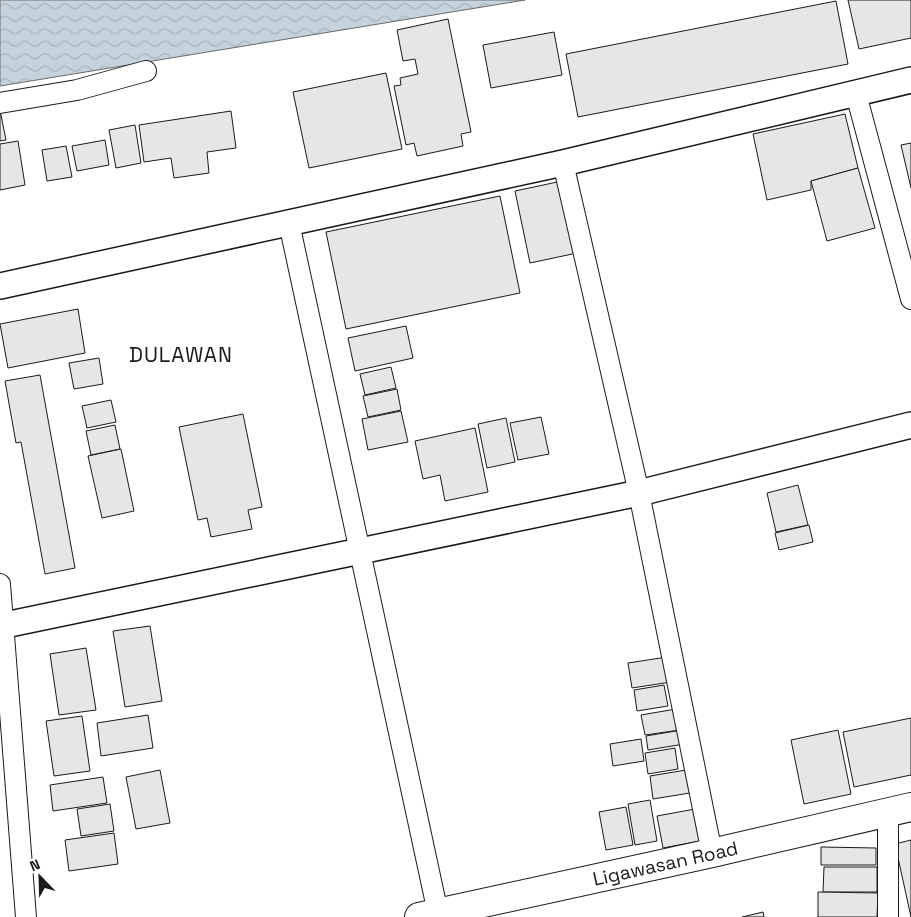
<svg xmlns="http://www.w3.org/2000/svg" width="911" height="917" viewBox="0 0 911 917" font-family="'Space Grotesk',sans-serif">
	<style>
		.water { fill: url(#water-waves); stroke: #6a6a6a }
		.building { fill: #e6e6e6; stroke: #1a1a1a }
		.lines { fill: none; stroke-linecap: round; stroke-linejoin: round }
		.minor-casing { stroke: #1a1a1a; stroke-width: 22 }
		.tertiary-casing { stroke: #1a1a1a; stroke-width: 28 }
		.secondary-casing { stroke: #1a1a1a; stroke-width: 30 }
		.minor { stroke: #fff; stroke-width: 20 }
		.tertiary { stroke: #fff; stroke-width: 25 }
		.secondary { stroke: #fff; stroke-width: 28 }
		.labels { text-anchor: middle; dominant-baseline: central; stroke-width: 4; stroke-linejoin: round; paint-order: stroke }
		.street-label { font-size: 19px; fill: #1a1a1a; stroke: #fff }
		.quarter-label { font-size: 21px; letter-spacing: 1px; fill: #1a1a1a; stroke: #fff }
	</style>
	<defs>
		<pattern id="water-waves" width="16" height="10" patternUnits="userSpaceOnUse" patternTransform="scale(1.25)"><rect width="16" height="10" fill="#c6d2dc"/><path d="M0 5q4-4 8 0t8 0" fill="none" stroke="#aab4bc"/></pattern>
	</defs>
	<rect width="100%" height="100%" fill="#fff"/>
	<path class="water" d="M 0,0 L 525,0 L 0,86 Z"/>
	<g class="building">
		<path d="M 848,0 L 911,0 L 911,38 L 859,49 Z"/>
		<path d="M 836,1 L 848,64 L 578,117 L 566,54 Z"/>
		<path d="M 448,19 L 471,132 L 461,134 L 463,146 L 417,156 L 414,143 L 406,145 L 394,86 L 401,85 L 400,78 L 418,74 L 415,59 L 403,61 L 397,30 Z"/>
		<path d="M 554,32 L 562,75 L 491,88 L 483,45 Z"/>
		<path d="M 386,73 L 402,149 L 309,168 L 293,92 Z"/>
		<path d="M 0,110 L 6,140 L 0,141 Z"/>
		<path d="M 231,111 L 236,148 L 207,152 L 209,173 L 174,178 L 171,158 L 144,162 L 139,125 Z"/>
		<path d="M 845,114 L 858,168 L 811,181 L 811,190 L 767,200 L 753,134 Z"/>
		<path d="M 135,125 L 141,163 L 116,168 L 109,130 Z"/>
		<path d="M 105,140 L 109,165 L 77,171 L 72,146 Z"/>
		<path d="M 18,141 L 25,185 L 0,190 L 0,144 Z"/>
		<path d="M 911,143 L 911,188 L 901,145 Z"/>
		<path d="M 66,146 L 72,177 L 47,181 L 42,150 Z"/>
		<path d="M 858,168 L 875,228 L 827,241 L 811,181 Z"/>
		<path d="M 562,181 L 577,253 L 530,263 L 515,191 Z"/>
		<path d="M 500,196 L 520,293 L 346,329 L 326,232 Z"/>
		<path d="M 78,309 L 85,353 L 8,368 L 0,324 Z"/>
		<path d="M 406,326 L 413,358 L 355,371 L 348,338 Z"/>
		<path d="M 99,358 L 103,384 L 74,389 L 69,363 Z"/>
		<path d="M 391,367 L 396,388 L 365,395 L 360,374 Z"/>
		<path d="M 40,375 L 75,568 L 45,574 L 21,442 L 16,443 L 5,381 Z"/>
		<path d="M 397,389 L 401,410 L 368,417 L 363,396 Z"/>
		<path d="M 111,400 L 116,422 L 87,428 L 82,406 Z"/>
		<path d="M 401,411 L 408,442 L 368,450 L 362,419 Z"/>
		<path d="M 243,414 L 262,507 L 248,510 L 252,529 L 211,537 L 207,518 L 198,520 L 179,427 Z"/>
		<path d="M 541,417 L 549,454 L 518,460 L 510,423 Z"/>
		<path d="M 506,418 L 515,462 L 487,468 L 478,424 Z"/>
		<path d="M 115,425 L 120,449 L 91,455 L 86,431 Z"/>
		<path d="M 475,428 L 488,492 L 445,501 L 440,475 L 423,479 L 415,441 Z"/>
		<path d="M 121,449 L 134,511 L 102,518 L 88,456 Z"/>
		<path d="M 798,485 L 808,525 L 776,532 L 767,493 Z"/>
		<path d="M 809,525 L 813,542 L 779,550 L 775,533 Z"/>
		<path d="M 150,626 L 162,701 L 125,707 L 113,631 Z"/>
		<path d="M 86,648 L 96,710 L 59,715 L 50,654 Z"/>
		<path d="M 667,657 L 671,682 L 632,688 L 628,663 Z"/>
		<path d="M 664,685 L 668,706 L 637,711 L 634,690 Z"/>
		<path d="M 676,709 L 680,730 L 645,735 L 641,715 Z"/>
		<path d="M 148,715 L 153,748 L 101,756 L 97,723 Z"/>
		<path d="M 82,716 L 90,771 L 54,776 L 46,721 Z"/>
		<path d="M 911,718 L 911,775 L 854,787 L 843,732 Z"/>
		<path d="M 682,730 L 684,744 L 648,750 L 646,736 Z"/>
		<path d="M 838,730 L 851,794 L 804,804 L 791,740 Z"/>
		<path d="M 641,739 L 644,761 L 613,766 L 610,744 Z"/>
		<path d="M 675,748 L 678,769 L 648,774 L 645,753 Z"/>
		<path d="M 160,770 L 170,823 L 136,829 L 126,777 Z"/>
		<path d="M 686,770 L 690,793 L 653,799 L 650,776 Z"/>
		<path d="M 103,777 L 107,803 L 53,811 L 50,785 Z"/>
		<path d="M 650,800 L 657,841 L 635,845 L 628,804 Z"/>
		<path d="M 110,804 L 114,831 L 81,836 L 77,809 Z"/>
		<path d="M 626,807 L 633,845 L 606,850 L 599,812 Z"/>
		<path d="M 695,809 L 700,841 L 663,848 L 657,816 Z"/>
		<path d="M 114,833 L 118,864 L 69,871 L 65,840 Z"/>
		<path d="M 911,840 L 911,917 L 895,844 Z"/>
		<path d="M 821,847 L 876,848 L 876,865 L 821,865 Z"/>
		<path d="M 824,867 L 877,867 L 877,892 L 823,892 Z"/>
		<path d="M 818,892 L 878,893 L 877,917 L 818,917 Z"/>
		<path d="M 763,912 L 764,917 L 742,917 Z"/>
	</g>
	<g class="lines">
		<defs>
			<g id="minor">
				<path d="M 856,94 L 911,299"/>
				<path d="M 0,103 L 77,90 L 146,71"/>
				<path d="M 563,163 L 639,493 L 712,853"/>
				<path d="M 289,223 L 438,913"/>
				<path d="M 0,584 L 26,917"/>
				<path d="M 888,812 L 888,917"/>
			</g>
			<g id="tertiary">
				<path d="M 0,286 L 563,163 L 911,80"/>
				<path d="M 0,626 L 639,493 L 911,425"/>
			</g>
			<g id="secondary">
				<path id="s1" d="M 419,917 L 712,853 L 911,807"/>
			</g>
		</defs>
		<use href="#minor" class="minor-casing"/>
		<use href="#tertiary" class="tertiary-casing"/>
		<use href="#secondary" class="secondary-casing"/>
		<use href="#minor" class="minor"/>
		<use href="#tertiary" class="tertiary"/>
		<use href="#secondary" class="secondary"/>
	</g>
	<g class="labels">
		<g class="street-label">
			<text stroke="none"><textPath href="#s1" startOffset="252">Ligawasan Road</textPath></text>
		</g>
		<g class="quarter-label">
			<text x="181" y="354">DULAWAN</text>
		</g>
	</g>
	<g transform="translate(40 877) rotate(337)" stroke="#ffffff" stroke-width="4" paint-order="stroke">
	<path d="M0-4L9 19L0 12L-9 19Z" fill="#1a1a1a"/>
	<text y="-8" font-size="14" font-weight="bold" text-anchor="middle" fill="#1a1a1a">N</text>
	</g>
</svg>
